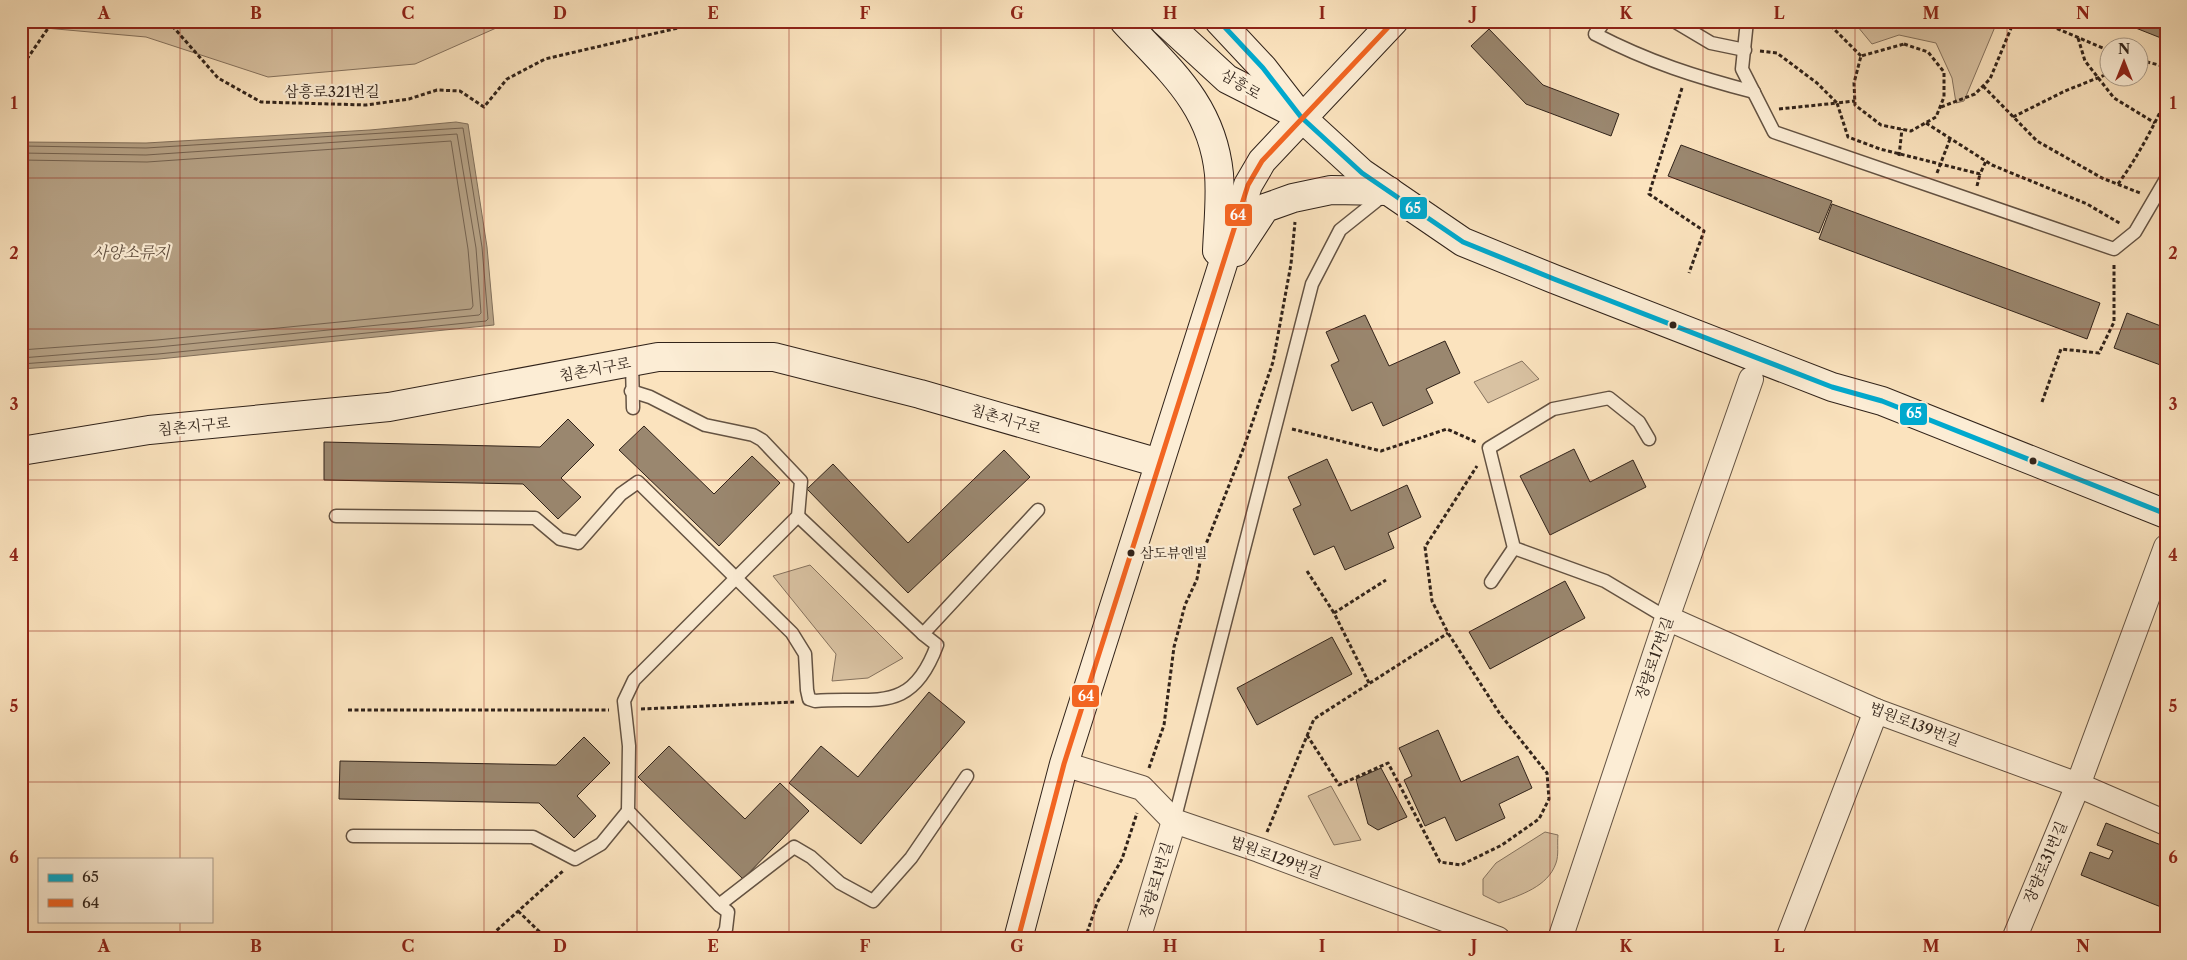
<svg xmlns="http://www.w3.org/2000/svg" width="2187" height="960" viewBox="0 0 2187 960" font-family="'Libre Caslon Text','Noto Serif KR',serif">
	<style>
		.green { fill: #d9c2a2; stroke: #85725e }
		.water { fill: #b6a286; stroke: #816f5b }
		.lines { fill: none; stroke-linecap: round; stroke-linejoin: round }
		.shore { stroke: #746250; stroke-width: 1 }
		.building { fill: #9a876f; stroke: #31231a }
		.lane-casing { stroke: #645343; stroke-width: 15 }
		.street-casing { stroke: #645343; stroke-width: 26 }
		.secondary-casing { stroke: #31231a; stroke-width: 30 }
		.path { stroke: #31231a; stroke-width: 3; stroke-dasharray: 4 2.5; stroke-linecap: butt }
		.lane { stroke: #fcedd5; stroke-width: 12 }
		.street { stroke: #fcedd5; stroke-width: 24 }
		.secondary { stroke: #fcedd5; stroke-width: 28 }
		.bus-1-casing { stroke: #fcedd5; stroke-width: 9 }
		.bus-2-casing { stroke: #fcedd5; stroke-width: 9 }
		.bus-1 { stroke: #00a9ce; stroke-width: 5 }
		.bus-2 { stroke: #f26522; stroke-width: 5 }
		.grid { fill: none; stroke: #8f2418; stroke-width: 1; stroke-opacity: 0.55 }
		.bus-dot { fill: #31231a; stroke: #fcedd5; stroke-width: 2 }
		.labels { text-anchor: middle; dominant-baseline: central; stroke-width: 4.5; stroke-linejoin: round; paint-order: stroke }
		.bus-label { font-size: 14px; fill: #31231a; stroke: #fcedd5; text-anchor: start }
		.street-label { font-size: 15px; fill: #31231a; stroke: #fcedd5 }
		.water-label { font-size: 16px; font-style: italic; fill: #604f40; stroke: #fcedd5 }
		.line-badge { stroke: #fcedd5; stroke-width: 2 }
		.badge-label { font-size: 14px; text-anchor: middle; font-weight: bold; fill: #fff }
		.neatline { fill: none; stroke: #8f2418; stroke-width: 2 }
		.grid-label { font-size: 16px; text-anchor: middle; font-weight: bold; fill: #8f2418 }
	</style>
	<rect width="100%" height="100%" fill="#fbe3be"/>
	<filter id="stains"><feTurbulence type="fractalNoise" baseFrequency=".004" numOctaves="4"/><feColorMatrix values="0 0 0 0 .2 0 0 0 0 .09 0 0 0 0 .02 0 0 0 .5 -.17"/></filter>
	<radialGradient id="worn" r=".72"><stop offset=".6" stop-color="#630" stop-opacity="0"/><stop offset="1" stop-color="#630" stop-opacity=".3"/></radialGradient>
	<g class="green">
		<path d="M 21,21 L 512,21 L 415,64 L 268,77 L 146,37 L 34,27 L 21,31 Z"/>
		<path d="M 1853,21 L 1997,21 L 1997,22 L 1964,101 L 1956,103 L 1952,78 L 1936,43 L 1899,35 L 1872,44 Z"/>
		<path d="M 1522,361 L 1539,379 L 1488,403 L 1474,382 Z"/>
		<path d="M 810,565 L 903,658 L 868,678 L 832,681 L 836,654 L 773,576 Z"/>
		<path d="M 1331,786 L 1361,840 L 1334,845 L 1308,796 Z"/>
		<path d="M 1545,832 L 1558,835 C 1557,844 1559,855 1556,863 C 1548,887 1520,895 1499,903 L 1483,895 L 1483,879 L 1496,863 Z"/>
	</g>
	<path class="water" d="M 456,122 L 468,124 L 487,247 L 494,325 L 159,359 L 21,369 L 21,142 L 146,143 L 370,130 Z"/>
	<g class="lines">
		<g class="shore">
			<path d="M 21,146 L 146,148 L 463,128 L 482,247 L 488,319 L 486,321 L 158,354 L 21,364"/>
			<path d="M 21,153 L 146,155 L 457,134 L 476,248 L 481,313 L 479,315 L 158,347 L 21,358"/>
			<path d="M 21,160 L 147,162 L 451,141 L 468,249 L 473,306 L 471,309 L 157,340 L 21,350"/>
		</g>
	</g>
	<g class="building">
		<path d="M 2118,21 L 2166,21 L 2166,40 Z"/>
		<path d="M 1489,29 L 1543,85 L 1619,114 L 1611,136 L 1526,104 L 1471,46 Z"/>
		<path d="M 1681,145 L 1832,201 L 1819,233 L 1668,176 Z"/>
		<path d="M 1832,204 L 2100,303 L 2087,339 L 1819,239 Z"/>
		<path d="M 2127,313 L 2166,328 L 2166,367 L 2114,348 Z"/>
		<path d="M 1365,315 L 1389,366 L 1445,341 L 1460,373 L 1426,389 L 1433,403 L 1383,426 L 1372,402 L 1352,411 L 1331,365 L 1339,361 L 1326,332 Z"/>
		<path d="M 568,419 L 594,445 L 561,478 L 581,497 L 558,519 L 523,484 L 324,480 L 324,442 L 540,447 Z"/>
		<path d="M 644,426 L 714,494 L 752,456 L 780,483 L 719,546 L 619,450 Z"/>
		<path d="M 1574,449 L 1590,482 L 1633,460 L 1646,487 L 1550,535 L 1520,476 Z"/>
		<path d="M 1004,450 L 1030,477 L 908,593 L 807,489 L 833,464 L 908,543 Z"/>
		<path d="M 1327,459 L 1351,511 L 1407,485 L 1421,517 L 1388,533 L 1394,548 L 1345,570 L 1334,546 L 1314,555 L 1293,509 L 1301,505 L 1288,477 Z"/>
		<path d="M 1565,581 L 1585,618 L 1490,669 L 1469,632 Z"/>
		<path d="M 1332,637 L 1352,674 L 1257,725 L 1237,688 Z"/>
		<path d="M 929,692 L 965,722 L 861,844 L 789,783 L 821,746 L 858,777 Z"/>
		<path d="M 1438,730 L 1461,782 L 1518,756 L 1532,788 L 1499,804 L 1505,818 L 1456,841 L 1445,817 L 1425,826 L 1404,780 L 1412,776 L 1399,748 Z"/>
		<path d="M 584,737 L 610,763 L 577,796 L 596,816 L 574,838 L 539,803 L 339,799 L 340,761 L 556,765 Z"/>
		<path d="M 669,746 L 745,819 L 780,783 L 809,811 L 743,879 L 638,777 Z"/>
		<path d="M 1381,768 L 1407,817 L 1378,830 L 1368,824 L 1356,779 Z"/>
		<path d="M 2106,823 L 2166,847 L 2166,909 L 2081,875 L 2090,852 L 2109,859 L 2113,851 L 2097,845 Z"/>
	</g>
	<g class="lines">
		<defs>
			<g id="lane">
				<path d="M 1605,21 L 1595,34 C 1649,62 1696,77 1754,92"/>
				<path d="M 1674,21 L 1711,43 L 1745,50"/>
				<path d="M 1747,21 L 1742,69 L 1774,132 L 2114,249 L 2135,232 L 2166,179"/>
				<path d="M 632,362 L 633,408"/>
				<path d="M 631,391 L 650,397 L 705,425 L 753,435 L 762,440 L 801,481 L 798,516 L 634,680 L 624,701 L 629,746 L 628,811 L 719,905 L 728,912 L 726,929 L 721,939"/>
				<path d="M 1649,439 L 1639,422 L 1609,398 L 1553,409 L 1489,448 L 1514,548 L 1605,581 L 1667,618"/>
				<path d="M 336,516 L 535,518 L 560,539 L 578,543 L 621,494 L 638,482 L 792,633 L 805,654 L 807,690 L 809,699 L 815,701 C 875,696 911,716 937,645 L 923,634 L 1038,510"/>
				<path d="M 798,516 L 923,634"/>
				<path d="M 1491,582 L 1514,548"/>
				<path d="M 1174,821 L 1312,284 L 1340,230 L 1385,194"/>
				<path d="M 353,836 L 533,837 L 575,859 L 601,844 L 628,811"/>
				<path d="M 719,905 L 794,847 L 811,857 L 840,883 L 873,901 L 911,858 L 967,776"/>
			</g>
			<g id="street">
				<path d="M 1667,618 L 1876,711 L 2078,785 L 2166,823"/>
				<path d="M 1064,764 L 1142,788 L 1174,821 L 1259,850 L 1498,939"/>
				<path d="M 1138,939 L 1174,821"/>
				<path d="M 1560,939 L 1667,618 L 1751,379"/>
				<path d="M 1788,939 L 1876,711"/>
				<path d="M 2014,939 L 2078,785 L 2166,547"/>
			</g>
			<g id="secondary">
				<path d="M 1124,21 C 1169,70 1212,104 1219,174 C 1221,199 1218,226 1217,251"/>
				<path d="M 1164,21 L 1227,79 L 1296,114"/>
				<path d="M 1219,21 L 1263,68 L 1301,117 L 1362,173 L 1463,242 L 1554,279 L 1832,387 L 1882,401 L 2166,514"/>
				<path d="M 1236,252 L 1265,208 L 1293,198 L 1331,190 L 1389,191"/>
				<path d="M 21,451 L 149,430 L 389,407 L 658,357 L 774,357 L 920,394 L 1159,463"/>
				<path d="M 1018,939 L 1064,764 L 1248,185 L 1262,161 L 1394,21"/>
			</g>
		</defs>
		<use href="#lane" class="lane-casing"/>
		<use href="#street" class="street-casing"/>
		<use href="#secondary" class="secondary-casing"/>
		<g class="path">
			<path d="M 168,21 L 218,78 L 261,102 L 366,105 L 409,99 L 437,90 L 460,91 L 484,107 L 507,79 L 545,59 L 708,21"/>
			<path d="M 1826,21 L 1861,56"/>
			<path d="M 2039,21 L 2110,51"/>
			<path d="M 2078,38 L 2085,61 L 2114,98 L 2155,123"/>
			<path d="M 1904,44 L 1928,52 L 1944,72 L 1944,97 L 1936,117 L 1911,131 L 1881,125 L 1855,105 L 1854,83 L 1861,56 Z"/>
			<path d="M 1760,51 L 1777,53 L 1817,83 L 1837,103 L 1855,101"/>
			<path d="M 2140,60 L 2166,67"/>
			<path d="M 21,62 L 27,59 L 53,21"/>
			<path d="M 1983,86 L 2037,141 L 2102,178 L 2140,193"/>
			<path d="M 1682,88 L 1649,194 L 1704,231 L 1689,273"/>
			<path d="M 1941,107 L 1975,94 L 1990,79 L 2014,21"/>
			<path d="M 1779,109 L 1837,103 L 1848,137 L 1880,149 L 1980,174 L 1986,161"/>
			<path d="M 2013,117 L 2065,91 L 2110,73"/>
			<path d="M 1926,123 L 1992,165 L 2087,204 L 2121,224"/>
			<path d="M 1899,156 L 1902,129"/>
			<path d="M 1937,173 L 1950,139"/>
			<path d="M 2118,184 C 2137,158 2152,129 2166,100"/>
			<path d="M 1977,186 L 1980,174"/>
			<path d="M 2042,402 L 2061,349 L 2099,353 L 2114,322 L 2114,265"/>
			<path d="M 1292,429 L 1381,451 L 1447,429 L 1476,442"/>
			<path d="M 1307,571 L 1334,613"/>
			<path d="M 1369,683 L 1334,613 L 1386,580"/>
			<path d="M 641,709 L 794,702"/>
			<path d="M 348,710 L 609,710"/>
			<path d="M 1307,735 L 1339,785 L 1388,763 L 1440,862 L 1461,865 L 1502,845 L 1539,819 L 1549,799 L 1547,773 L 1500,714 L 1448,633 L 1432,601 L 1425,547 L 1477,466"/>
			<path d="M 1149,768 L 1164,725 L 1174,647 L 1185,605 L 1197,579 L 1201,557 L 1244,447 L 1273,362 L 1291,264 L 1295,222"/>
			<path d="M 1267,832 L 1314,719 L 1448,633"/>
			<path d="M 518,911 L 547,939"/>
			<path d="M 487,939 L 563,871"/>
			<path d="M 1085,939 L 1097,903 L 1122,859 L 1137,813"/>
		</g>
		<use href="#lane" class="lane"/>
		<use href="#street" class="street"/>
		<use href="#secondary" class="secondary"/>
		<defs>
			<path id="bus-1" d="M 1219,21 L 1263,68 L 1301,117 L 1362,173 L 1463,242 L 1554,279 L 1832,387 L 1882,401 L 2166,514"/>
			<path id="bus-2" d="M 1018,939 L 1064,764 L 1248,185 L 1262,161 L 1394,21"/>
		</defs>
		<use href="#bus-1" class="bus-1-casing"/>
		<use href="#bus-2" class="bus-2-casing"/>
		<use href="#bus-1" class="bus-1"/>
		<use href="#bus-2" class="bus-2"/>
	</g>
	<path class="grid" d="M 180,21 L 180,859M 332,21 L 332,939M 484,21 L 484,939M 637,21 L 637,939M 789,21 L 789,939M 941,21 L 941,939M 1094,21 L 1094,939M 1246,21 L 1246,939M 1398,21 L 1398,939M 1550,21 L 1550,939M 1703,21 L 1703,939M 1855,21 L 1855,939M 2007,21 L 2007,939M 21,178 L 2166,178M 21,329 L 2166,329M 21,480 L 2166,480M 21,631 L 2166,631M 21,782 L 2166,782M 180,921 L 180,939"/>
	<g class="bus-dot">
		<circle cx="1673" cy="325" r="4.5"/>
		<circle cx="2033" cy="461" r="4.5"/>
		<circle cx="1131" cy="553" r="4.5"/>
	</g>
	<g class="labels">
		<g class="bus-label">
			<text x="1140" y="553">삼도뷰엔빌</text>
		</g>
		<g class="street-label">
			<text transform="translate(1241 84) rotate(31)">삼흥로</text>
			<text x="332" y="91">삼흥로321번길</text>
			<text transform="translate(595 369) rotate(-11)">침촌지구로</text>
			<text transform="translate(1006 419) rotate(16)">침촌지구로</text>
			<text transform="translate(194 426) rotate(-6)">침촌지구로</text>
			<text transform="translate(1654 658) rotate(-71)">장량로17번길</text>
			<text transform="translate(1915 724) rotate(21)">법원로139번길</text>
			<text transform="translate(1276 857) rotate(20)">법원로129번길</text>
			<text transform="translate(2045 862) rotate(-67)">장량로31번길</text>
			<text transform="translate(1156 880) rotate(-73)">장량로1번길</text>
		</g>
		<g class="water-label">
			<text x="131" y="252">사양소류지</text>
		</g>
	</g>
	<g class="line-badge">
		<rect x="1399" y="196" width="29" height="24" rx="5" fill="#00a9ce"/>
		<rect x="1224" y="203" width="29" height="24" rx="5" fill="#f26522"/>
		<rect x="1899" y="402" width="29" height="24" rx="5" fill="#00a9ce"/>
		<rect x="1071" y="684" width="29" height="24" rx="5" fill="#f26522"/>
	</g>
	<g class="badge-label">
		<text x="1413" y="213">65</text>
		<text x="1238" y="220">64</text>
		<text x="1914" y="418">65</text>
		<text x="1086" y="701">64</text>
	</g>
	<rect width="2187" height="960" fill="none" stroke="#fbe3be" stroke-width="55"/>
	<rect x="38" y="858" width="175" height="65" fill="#fcedd5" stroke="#ab9c8a"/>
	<rect x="48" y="874" width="25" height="8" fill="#00a9ce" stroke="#ab9c8a"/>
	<text x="82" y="882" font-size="15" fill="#31231a">65</text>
	<rect x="48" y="899" width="25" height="8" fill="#f26522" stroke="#ab9c8a"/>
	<text x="82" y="908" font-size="15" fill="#31231a">64</text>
	<g transform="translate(2124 62)"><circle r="24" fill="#fcedd5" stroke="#ab9c8a"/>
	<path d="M0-4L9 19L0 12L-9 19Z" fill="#8f2418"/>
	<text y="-8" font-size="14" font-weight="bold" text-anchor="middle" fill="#31231a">N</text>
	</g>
	<rect x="28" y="28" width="2132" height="904" class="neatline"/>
	<g class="grid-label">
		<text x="104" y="19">A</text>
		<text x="256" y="19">B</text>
		<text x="408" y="19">C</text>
		<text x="560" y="19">D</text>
		<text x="713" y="19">E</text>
		<text x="865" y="19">F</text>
		<text x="1017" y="19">G</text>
		<text x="1170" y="19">H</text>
		<text x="1322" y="19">I</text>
		<text x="1474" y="19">J</text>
		<text x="1626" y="19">K</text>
		<text x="1779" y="19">L</text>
		<text x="1931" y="19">M</text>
		<text x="2083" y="19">N</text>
		<text x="14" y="109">1</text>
		<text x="2173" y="109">1</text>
		<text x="14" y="259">2</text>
		<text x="2173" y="259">2</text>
		<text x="14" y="410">3</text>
		<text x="2173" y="410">3</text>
		<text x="14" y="561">4</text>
		<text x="2173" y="561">4</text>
		<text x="14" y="712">5</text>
		<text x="2173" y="712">5</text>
		<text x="14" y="863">6</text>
		<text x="2173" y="863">6</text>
		<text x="104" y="952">A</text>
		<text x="256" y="952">B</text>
		<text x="408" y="952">C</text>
		<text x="560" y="952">D</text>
		<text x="713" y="952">E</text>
		<text x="865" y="952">F</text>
		<text x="1017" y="952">G</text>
		<text x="1170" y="952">H</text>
		<text x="1322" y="952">I</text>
		<text x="1474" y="952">J</text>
		<text x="1626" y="952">K</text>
		<text x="1779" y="952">L</text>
		<text x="1931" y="952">M</text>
		<text x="2083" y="952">N</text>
	</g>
	<rect width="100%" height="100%" filter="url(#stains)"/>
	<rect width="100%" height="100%" fill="url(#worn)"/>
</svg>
